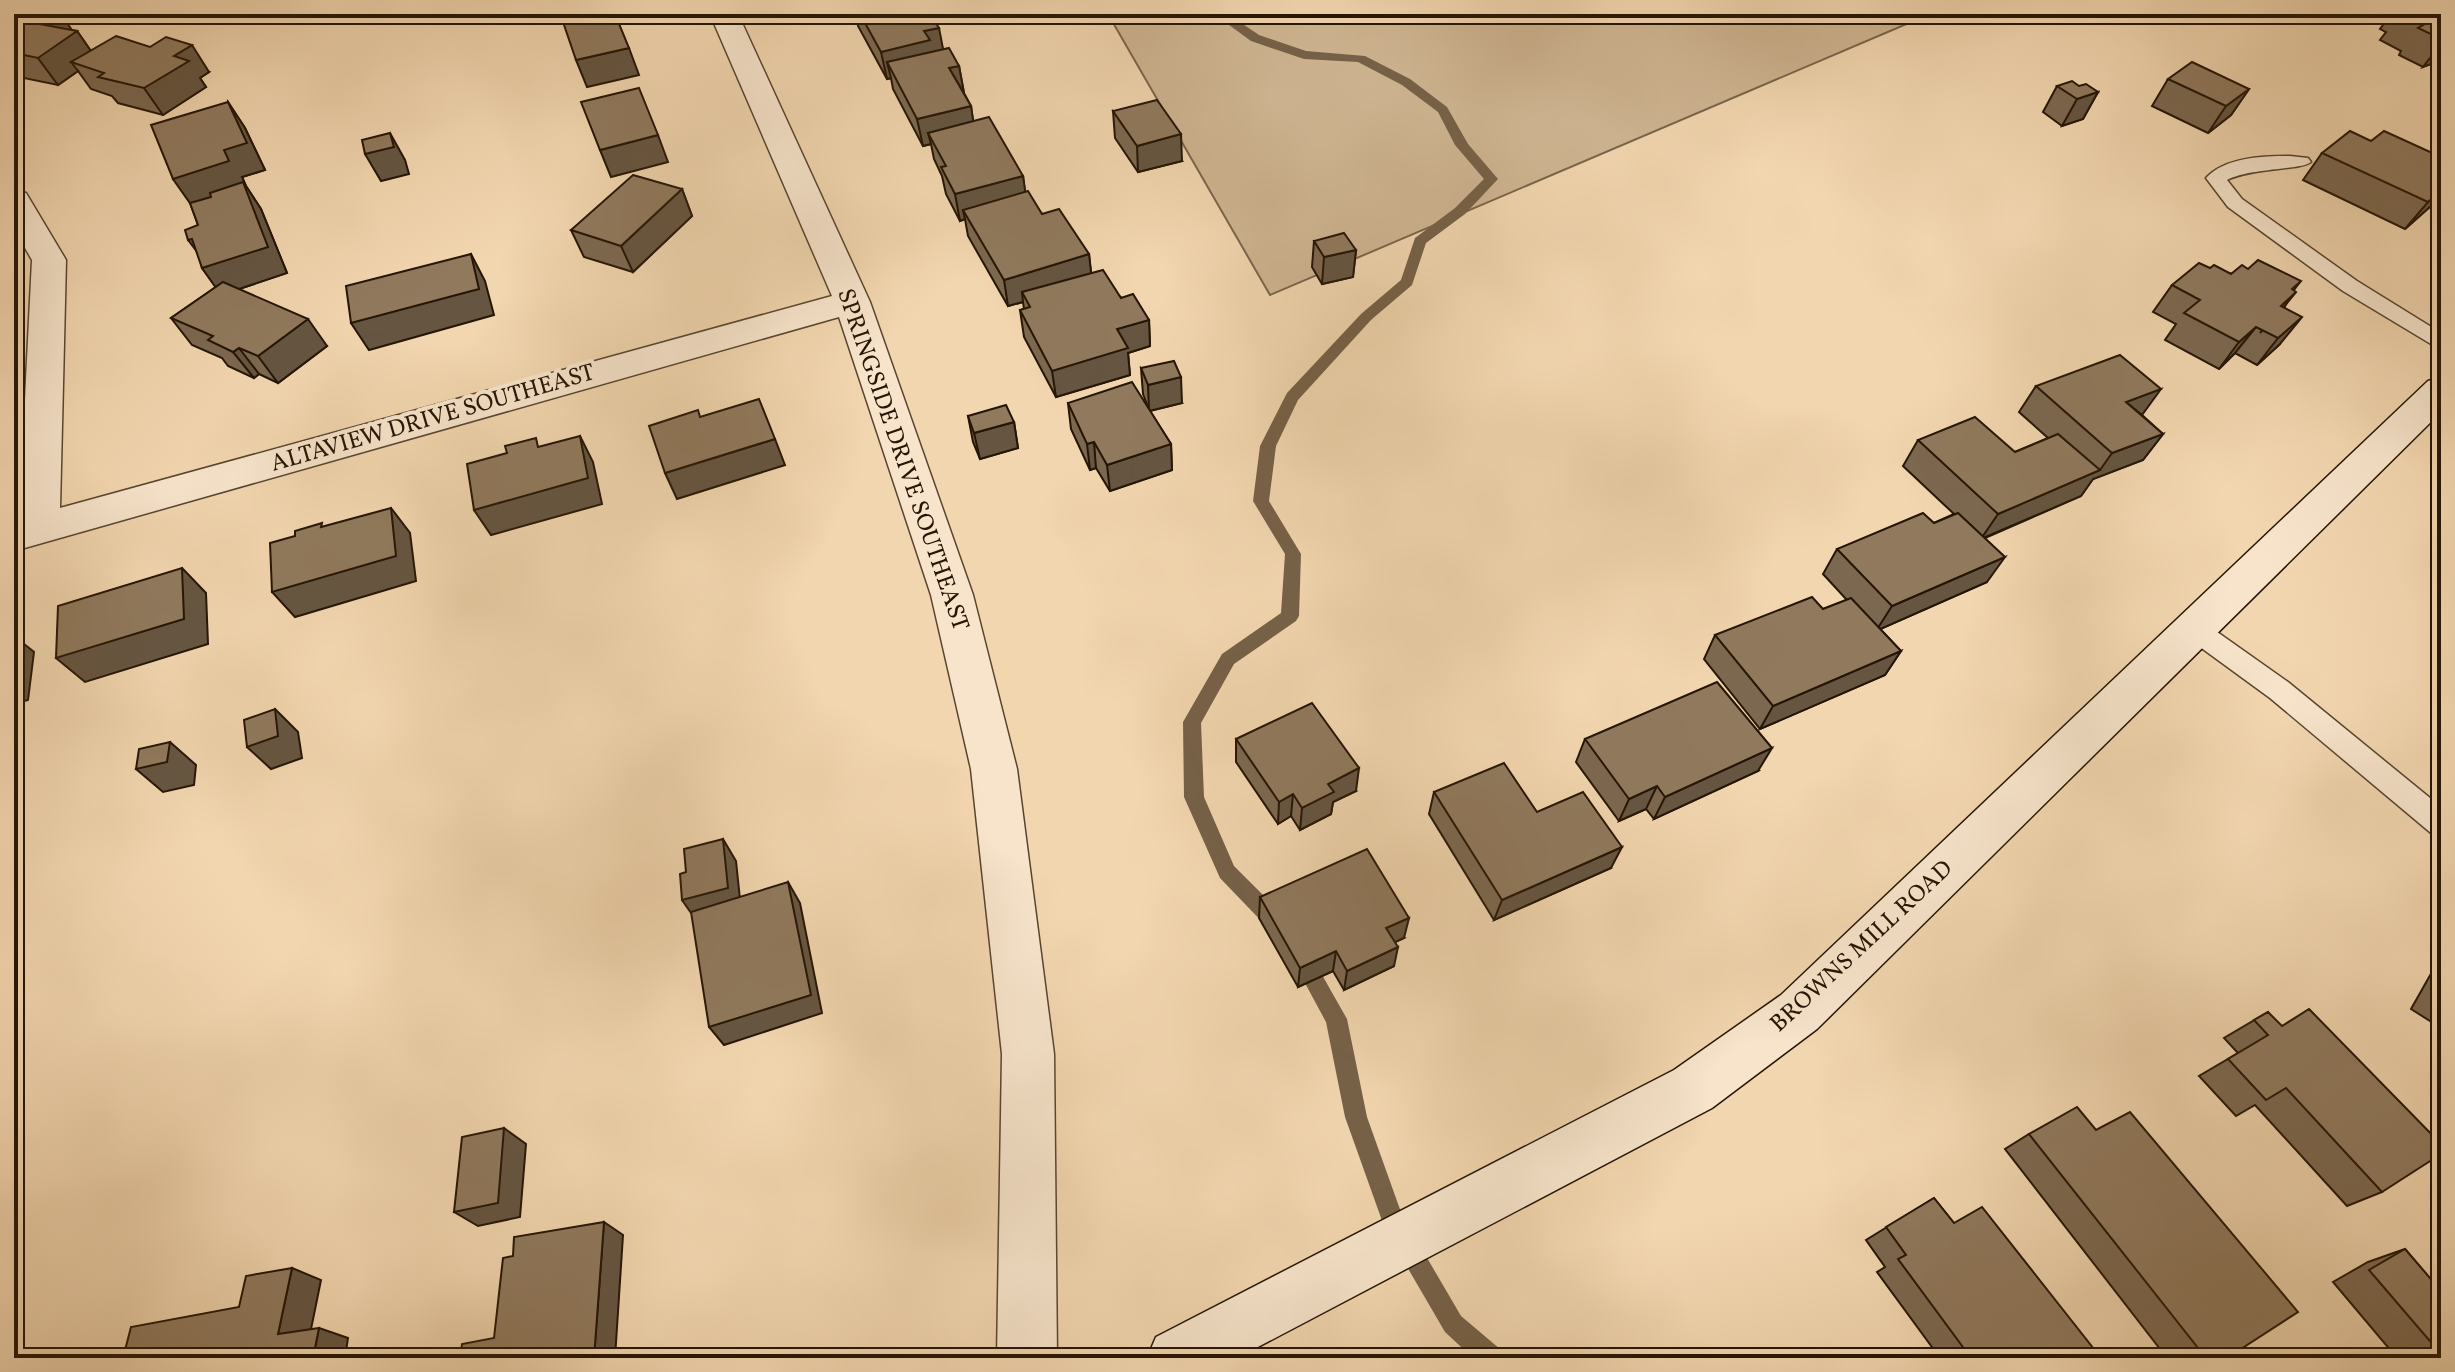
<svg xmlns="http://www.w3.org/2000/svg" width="2455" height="1372" viewBox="0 0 2455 1372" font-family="Vollkorn,serif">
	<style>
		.green { fill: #cfb592; stroke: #7a654c; stroke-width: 2 }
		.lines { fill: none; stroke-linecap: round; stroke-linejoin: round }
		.stream { fill: #766148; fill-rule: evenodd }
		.lane-casing { stroke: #584530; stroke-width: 3 }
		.street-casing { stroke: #584530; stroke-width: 3 }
		.secondary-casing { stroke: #251505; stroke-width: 3 }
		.lane { fill: #f7e4cb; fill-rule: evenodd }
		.street { fill: #f7e4cb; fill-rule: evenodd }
		.secondary { fill: #f7e4cb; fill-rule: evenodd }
		.wall { fill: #7c6850; stroke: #251505; stroke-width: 2 }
		.shaded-wall { fill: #655541; stroke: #251505; stroke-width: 2 }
		.building { fill: #90795d; stroke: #251505; stroke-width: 2 }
		.labels { text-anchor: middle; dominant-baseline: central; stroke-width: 8; stroke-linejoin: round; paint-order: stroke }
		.street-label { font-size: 24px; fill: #251505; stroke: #f7e4cb }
	</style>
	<rect width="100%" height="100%" fill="#f2d6af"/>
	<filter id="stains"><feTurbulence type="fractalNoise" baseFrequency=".0025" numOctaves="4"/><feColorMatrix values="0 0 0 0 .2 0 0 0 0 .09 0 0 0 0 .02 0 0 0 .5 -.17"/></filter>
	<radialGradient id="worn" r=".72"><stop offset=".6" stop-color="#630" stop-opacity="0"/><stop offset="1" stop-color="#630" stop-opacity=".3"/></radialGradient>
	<path class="green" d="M 1108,14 L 1930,14 L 1270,295 Z"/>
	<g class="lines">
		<g class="stream">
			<path d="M 1214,14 L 1228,14 L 1259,35 L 1306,51 L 1365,56 L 1410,79 L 1447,107 L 1468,144 L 1498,179 L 1465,214 L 1426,243 L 1412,285 L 1371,320 L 1298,400 L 1276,446 L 1269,501 L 1301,554 L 1299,616 L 1296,621 L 1234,664 L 1201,723 L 1204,797 L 1234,866 L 1283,915 L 1286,922 L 1283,929 L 1276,931 L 1269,929 L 1220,878 L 1184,797 L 1183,722 L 1222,654 L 1281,613 L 1285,554 L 1253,501 L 1260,446 L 1287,393 L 1361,314 L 1401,280 L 1415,238 L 1455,208 L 1484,179 L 1455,145 L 1438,112 L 1402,85 L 1358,62 L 1304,59 L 1251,41 Z"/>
			<path d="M 1302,949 L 1309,952 L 1347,1019 L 1367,1117 L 1402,1215 L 1461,1316 L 1500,1349 L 1503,1358 L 1473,1358 L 1445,1332 L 1385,1229 L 1345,1117 L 1326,1022 L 1292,959 L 1295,952 Z"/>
		</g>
		<defs>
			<g id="lane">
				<path d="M 2290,156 L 2308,158 L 2311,162 C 2302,170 2250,168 2227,180 L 2242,199 L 2357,281 L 2441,333 L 2441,350 L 2343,291 L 2228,207 L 2206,178 C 2225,157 2264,156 2290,156 Z"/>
				<path d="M 2194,619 L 2203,622 L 2288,682 L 2441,807 L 2441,836 L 2431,833 L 2270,698 L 2185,636 L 2181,629 L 2185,622 Z"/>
			</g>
			<path id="street" d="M 710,14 L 738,14 L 870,302 L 973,595 L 1017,769 L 1054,1054 L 1057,1358 L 997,1358 L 1002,1054 L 971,769 L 931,595 L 839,317 L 14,551 L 14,521 L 19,519 L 32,260 L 14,229 L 14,190 L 26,193 L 66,260 L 60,508 L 832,296 Z"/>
			<path id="secondary" d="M 2441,377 L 2441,412 L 1817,1029 L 1712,1108 L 1237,1358 L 1147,1358 L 1156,1337 L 1674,1070 L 1781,995 L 2428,381 Z"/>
		</defs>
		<use href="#lane" class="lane-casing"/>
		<use href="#street" class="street-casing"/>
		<use href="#secondary" class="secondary-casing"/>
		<use href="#lane" class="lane"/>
		<use href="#street" class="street"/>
		<use href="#secondary" class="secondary"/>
	</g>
	<g class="wall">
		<path d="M 14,14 L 60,14 L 72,30 L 77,31 L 91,51 L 209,72 L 200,78 L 206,87 L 163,115 L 118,103 L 112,96 L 91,89 L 78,71 L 58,85 L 14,76 Z"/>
		<path d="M 856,14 L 930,14 L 943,49 L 959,66 L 964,93 L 971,106 L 973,121 L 1023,176 L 1025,192 L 1042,214 L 1089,254 L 1091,273 L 1149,320 L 1150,346 L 1128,353 L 1130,375 L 1056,397 L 1024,337 L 1020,310 L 1024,309 L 1023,302 L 1008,306 L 968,236 L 965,219 L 960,221 L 946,194 L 942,176 L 934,159 L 931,144 L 923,146 L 893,89 L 891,78 L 887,79 L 858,26 Z"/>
		<path d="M 2391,14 L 2441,14 L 2441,60 L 2423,67 L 2399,55 L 2401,51 L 2380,40 L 2386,32 L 2380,29 Z"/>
		<path d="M 2168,79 L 2249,89 L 2231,115 L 2208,133 L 2152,106 Z"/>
		<path d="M 2057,86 L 2079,86 L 2098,92 L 2083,119 L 2062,126 L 2043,112 Z"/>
		<path d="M 228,102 L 245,128 L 265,170 L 242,177 L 246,186 L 261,209 L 287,273 L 239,289 L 327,346 L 278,383 L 259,374 L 254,378 L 228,366 L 222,358 L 192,345 L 171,318 L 216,287 L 202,268 L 198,225 L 190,203 Z"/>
		<path d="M 1113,111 L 1182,161 L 1138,172 L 1115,138 Z"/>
		<path d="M 2371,141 L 2441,157 L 2441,197 L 2405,229 L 2303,180 L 2322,153 Z"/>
		<path d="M 682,189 L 692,216 L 633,272 L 584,257 L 571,230 Z"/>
		<path d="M 1314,241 L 1356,250 L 1353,277 L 1322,284 L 1312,267 Z"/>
		<path d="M 2210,268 L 2294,290 L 2284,308 L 2280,344 L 2257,365 L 2235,353 L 2219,369 L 2165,340 L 2176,324 L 2153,312 L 2172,285 Z"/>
		<path d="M 1141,368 L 1182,403 L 1150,411 L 1171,444 L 1172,470 L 1110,491 L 1096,468 L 1090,470 L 1071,429 L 1068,403 L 1149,410 L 1143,394 Z"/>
		<path d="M 2036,386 L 2142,415 L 2163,434 L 2143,460 L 2093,479 L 2081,496 L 1985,538 L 1987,582 L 1880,629 L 1901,651 L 1885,675 L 1760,729 L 1704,659 L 1715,635 L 1823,609 L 1847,600 L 1823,574 L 1837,549 L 1934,523 L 1954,514 L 1903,466 L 1918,440 L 2015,452 L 2048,438 L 2019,412 Z"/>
		<path d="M 968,416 L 1014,422 L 1018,448 L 980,459 L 973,442 Z"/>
		<path d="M 1236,739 L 1356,791 L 1333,802 L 1331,814 L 1300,830 L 1291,816 L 1278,824 L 1236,762 Z"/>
		<path d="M 1585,739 L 1758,771 L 1654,819 L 1646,809 L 1619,821 L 1576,762 Z"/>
		<path d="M 1434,792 L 1537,812 L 1611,868 L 1494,920 L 1429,814 Z"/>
		<path d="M 1260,897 L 1404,938 L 1395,942 L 1394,966 L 1344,990 L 1333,971 L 1298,987 L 1259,918 Z"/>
		<path d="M 2441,956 L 2441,1028 L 2411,1009 Z"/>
		<path d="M 2268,1012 L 2382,1192 L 2347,1206 L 2255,1105 L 2236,1116 L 2199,1076 L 2238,1053 L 2224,1038 Z"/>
		<path d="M 2096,1130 L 2227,1358 L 2167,1358 L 2005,1149 L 2029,1134 Z"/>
		<path d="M 1934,1198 L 1954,1223 L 2101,1358 L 1940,1358 L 1877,1272 L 1885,1267 L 1866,1240 Z"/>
		<path d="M 2405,1249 L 2441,1291 L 2441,1358 L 2397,1358 L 2333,1282 L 2368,1262 Z"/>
	</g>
	<g class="shaded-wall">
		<path d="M 47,14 L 60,14 L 74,33 L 77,31 L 95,57 L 71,62 L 78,71 L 58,85 L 38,58 L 34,23 Z"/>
		<path d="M 939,28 L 944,54 L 887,62 L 891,78 L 887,79 L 881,52 L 924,31 Z"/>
		<path d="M 2441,44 L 2441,60 L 2423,67 Z"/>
		<path d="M 192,45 L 209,72 L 200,78 L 206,87 L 163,115 L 144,88 L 174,56 Z"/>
		<path d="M 629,48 L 639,75 L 587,87 L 576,60 Z"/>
		<path d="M 959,66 L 964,93 L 949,68 Z"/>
		<path d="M 2249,89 L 2231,115 L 2208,133 L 2226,106 Z"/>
		<path d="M 2098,92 L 2083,119 L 2062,126 L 2077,99 Z"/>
		<path d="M 228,102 L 245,128 L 265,170 L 242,177 L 246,186 L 261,209 L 287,273 L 221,295 L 202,268 L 208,266 L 188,240 L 246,188 L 192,206 L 173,179 L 224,150 Z"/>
		<path d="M 971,106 L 975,133 L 928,133 L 931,144 L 923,146 L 917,119 Z"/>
		<path d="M 390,133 L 405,160 L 409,174 L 381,181 L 365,154 Z"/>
		<path d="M 1181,134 L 1182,161 L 1138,172 L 1137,146 Z"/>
		<path d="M 658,135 L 668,162 L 611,177 L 600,150 Z"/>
		<path d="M 1023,176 L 1027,203 L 963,210 L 965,219 L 960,221 L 955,194 Z"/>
		<path d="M 682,189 L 692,216 L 633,272 L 621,246 Z"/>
		<path d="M 2441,190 L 2441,197 L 2405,229 L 2428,202 Z"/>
		<path d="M 1356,250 L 1353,277 L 1322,284 L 1324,257 Z"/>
		<path d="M 471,254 L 485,281 L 494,315 L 369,350 L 351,323 Z"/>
		<path d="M 1089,254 L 1092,281 L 1022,292 L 1023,302 L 1008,306 L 1004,280 Z"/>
		<path d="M 2301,281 L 2283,304 L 2296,292 L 2275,318 L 2260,333 L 2278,309 L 2292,289 Z"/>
		<path d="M 2302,317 L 2280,344 L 2257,365 L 2278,338 Z"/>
		<path d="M 308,319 L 327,346 L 278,383 L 258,356 Z"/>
		<path d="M 1149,320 L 1150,346 L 1128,353 L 1130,375 L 1056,397 L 1052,371 L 1117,329 Z"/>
		<path d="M 2256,327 L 2235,353 L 2219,369 L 2239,342 Z"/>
		<path d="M 239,348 L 259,374 L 254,378 L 233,352 Z"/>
		<path d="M 1181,377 L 1182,403 L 1149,411 L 1148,385 Z"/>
		<path d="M 2161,389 L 2142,415 L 2126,402 Z"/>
		<path d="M 1014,422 L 1018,448 L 980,459 L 974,433 Z"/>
		<path d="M 2163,434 L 2143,460 L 2093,479 L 2081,496 L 1981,539 L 1998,514 L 2100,470 L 2112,453 Z"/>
		<path d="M 580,436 L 593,462 L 602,504 L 491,535 L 474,510 Z"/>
		<path d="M 775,439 L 785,465 L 677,499 L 665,473 Z"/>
		<path d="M 1094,442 L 1096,468 L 1090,470 L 1087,444 Z"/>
		<path d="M 1171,444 L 1172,470 L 1110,491 L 1107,465 Z"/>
		<path d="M 391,508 L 410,533 L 416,581 L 295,617 L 272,592 Z"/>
		<path d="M 2005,557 L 1987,582 L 1876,631 L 1892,606 Z"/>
		<path d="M 182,568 L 206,593 L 208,644 L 85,682 L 56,658 Z"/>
		<path d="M 14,636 L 34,652 L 28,700 L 14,704 Z"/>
		<path d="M 1901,651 L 1885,675 L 1760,729 L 1773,706 Z"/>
		<path d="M 275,709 L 298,732 L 302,758 L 271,769 L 247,747 Z"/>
		<path d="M 170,742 L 196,765 L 194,785 L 163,792 L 136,769 Z"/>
		<path d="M 1772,748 L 1758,771 L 1654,819 L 1665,797 Z"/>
		<path d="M 1359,768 L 1356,791 L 1333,802 L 1331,814 L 1300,830 L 1302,808 L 1328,784 Z"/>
		<path d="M 1657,786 L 1646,809 L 1619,821 L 1629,799 Z"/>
		<path d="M 1293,794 L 1291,816 L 1278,824 L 1279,802 Z"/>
		<path d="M 723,839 L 736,861 L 741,909 L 696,920 L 682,900 Z"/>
		<path d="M 1622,847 L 1611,868 L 1494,920 L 1502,900 Z"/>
		<path d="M 788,882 L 800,903 L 822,1013 L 724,1045 L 709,1027 Z"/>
		<path d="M 1409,918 L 1404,938 L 1382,948 L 1386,928 Z"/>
		<path d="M 1398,947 L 1394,966 L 1344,990 L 1347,971 Z"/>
		<path d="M 1336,951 L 1333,971 L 1298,987 L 1300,968 Z"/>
		<path d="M 504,1128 L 526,1144 L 520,1217 L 478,1226 L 454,1212 Z"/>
		<path d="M 604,1222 L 623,1235 L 615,1358 L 594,1358 Z"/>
		<path d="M 292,1268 L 321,1280 L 308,1344 L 278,1334 Z"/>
		<path d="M 319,1328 L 348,1338 L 345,1358 L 313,1358 Z"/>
	</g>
	<g class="building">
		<path d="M 14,14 L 47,14 L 34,23 L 77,31 L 38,58 L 14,53 Z"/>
		<path d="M 586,14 L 615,14 L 629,48 L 576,60 L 562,19 Z"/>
		<path d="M 860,14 L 930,14 L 939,28 L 924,31 L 930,40 L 881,52 Z"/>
		<path d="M 2400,14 L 2441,14 L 2441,39 L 2418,28 L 2423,25 Z"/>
		<path d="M 116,36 L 150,47 L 166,37 L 192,45 L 174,56 L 189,61 L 144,88 L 98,77 L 104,73 L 71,62 Z"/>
		<path d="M 949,48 L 959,66 L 949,68 L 971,106 L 917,119 L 887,62 Z"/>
		<path d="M 2192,62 L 2249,89 L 2226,106 L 2168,79 Z"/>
		<path d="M 2072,81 L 2079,86 L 2086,84 L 2098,92 L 2077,99 L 2057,86 Z"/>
		<path d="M 639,88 L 658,135 L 600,150 L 581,102 Z"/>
		<path d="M 1157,100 L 1181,134 L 1137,146 L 1113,111 Z"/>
		<path d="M 228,102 L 247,143 L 224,150 L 229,161 L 173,179 L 151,125 Z"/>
		<path d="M 989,117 L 1023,176 L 955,194 L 941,167 L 946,166 L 928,133 Z"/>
		<path d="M 2350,131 L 2371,141 L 2384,131 L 2441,157 L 2441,190 L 2428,202 L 2322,153 Z"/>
		<path d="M 390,133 L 394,147 L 365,154 L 362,140 Z"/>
		<path d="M 633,175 L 682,189 L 621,246 L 571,230 Z"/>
		<path d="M 243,182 L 268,247 L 202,268 L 192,239 L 188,240 L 185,230 L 198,225 L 190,203 L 211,197 L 210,193 Z"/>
		<path d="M 1028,191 L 1042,214 L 1059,209 L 1089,254 L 1004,280 L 963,210 Z"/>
		<path d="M 1344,233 L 1356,250 L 1324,257 L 1314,241 Z"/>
		<path d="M 471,254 L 479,289 L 351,323 L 346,286 Z"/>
		<path d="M 2258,260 L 2301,281 L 2292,289 L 2296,292 L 2281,306 L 2302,317 L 2278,338 L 2256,327 L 2239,342 L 2184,313 L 2200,300 L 2172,285 L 2199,263 L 2210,268 L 2214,265 L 2231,274 L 2242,265 L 2248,269 Z"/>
		<path d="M 1103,270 L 1121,298 L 1133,294 L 1149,320 L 1117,329 L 1128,348 L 1052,371 L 1020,310 L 1030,307 L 1022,292 Z"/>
		<path d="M 223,282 L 308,319 L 258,356 L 239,348 L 233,352 L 208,340 L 213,336 L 171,318 Z"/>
		<path d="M 2120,355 L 2161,389 L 2126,402 L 2163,434 L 2112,453 L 2036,386 Z"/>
		<path d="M 1174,361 L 1181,377 L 1148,385 L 1141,368 Z"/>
		<path d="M 1132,382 L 1171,444 L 1107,465 L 1094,442 L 1087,444 L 1068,403 Z"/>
		<path d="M 759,399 L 775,439 L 665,473 L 649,426 L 698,410 L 700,417 Z"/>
		<path d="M 1006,405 L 1014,422 L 974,433 L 968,416 Z"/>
		<path d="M 1975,417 L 2015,452 L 2058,434 L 2100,470 L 1998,514 L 1918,440 Z"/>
		<path d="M 580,436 L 588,478 L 474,510 L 467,464 L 507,453 L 505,446 L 536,438 L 538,447 Z"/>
		<path d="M 391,508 L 396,556 L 272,592 L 270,543 L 295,536 L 295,531 L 322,523 L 321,527 Z"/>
		<path d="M 1923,513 L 1934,523 L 1958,513 L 2005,557 L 1892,606 L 1837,549 Z"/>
		<path d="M 182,568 L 184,619 L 56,658 L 58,606 Z"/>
		<path d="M 1812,597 L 1823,609 L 1851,598 L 1901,651 L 1773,706 L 1715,635 Z"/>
		<path d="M 1717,682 L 1772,748 L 1665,797 L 1657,786 L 1629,799 L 1585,739 Z"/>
		<path d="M 1312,703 L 1359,768 L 1328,784 L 1334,792 L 1302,808 L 1293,794 L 1279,802 L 1236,739 Z"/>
		<path d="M 275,709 L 278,736 L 247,747 L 244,720 Z"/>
		<path d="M 170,742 L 167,762 L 136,769 L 139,749 Z"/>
		<path d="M 1504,763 L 1537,812 L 1583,792 L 1622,847 L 1502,900 L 1434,792 Z"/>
		<path d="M 723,839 L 728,888 L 682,900 L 680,874 L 686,872 L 684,849 Z"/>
		<path d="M 1367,849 L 1409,918 L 1386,928 L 1398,947 L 1347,971 L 1336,951 L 1300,968 L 1260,897 Z"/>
		<path d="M 788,882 L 811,995 L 709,1027 L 691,912 Z"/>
		<path d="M 2309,1009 L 2441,1144 L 2441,1154 L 2382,1192 L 2286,1088 L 2266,1100 L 2228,1059 L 2268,1035 L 2254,1020 L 2268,1012 L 2282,1026 Z"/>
		<path d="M 2077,1107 L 2096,1130 L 2130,1112 L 2298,1312 L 2227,1358 L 2206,1358 L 2029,1134 Z"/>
		<path d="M 504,1128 L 498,1203 L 454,1212 L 462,1137 Z"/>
		<path d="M 1934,1198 L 1954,1223 L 1982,1207 L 2101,1358 L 1971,1358 L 1898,1259 L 1906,1255 L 1886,1227 Z"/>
		<path d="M 604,1222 L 594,1358 L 460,1358 L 462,1344 L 494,1338 L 503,1258 L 513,1256 L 514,1237 Z"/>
		<path d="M 2405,1249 L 2441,1291 L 2441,1354 L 2369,1270 Z"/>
		<path d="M 292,1268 L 278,1334 L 319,1328 L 313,1358 L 123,1358 L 131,1327 L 239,1307 L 246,1276 Z"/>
	</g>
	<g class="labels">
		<g class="street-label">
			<text transform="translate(433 419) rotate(-16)">ALTAVIEW DRIVE SOUTHEAST</text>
			<text transform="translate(902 460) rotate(71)">SPRINGSIDE DRIVE SOUTHEAST</text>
			<text transform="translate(1862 947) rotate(-43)">BROWNS MILL ROAD</text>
		</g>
	</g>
	<rect width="2455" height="1372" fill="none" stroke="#f2d6af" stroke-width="48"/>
	<rect x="16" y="16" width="2423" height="1340" fill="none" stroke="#251505" stroke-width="4"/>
	<rect x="24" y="24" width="2407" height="1324" fill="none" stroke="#251505" stroke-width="2"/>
	<rect width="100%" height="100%" filter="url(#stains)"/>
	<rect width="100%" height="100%" fill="url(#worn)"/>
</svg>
